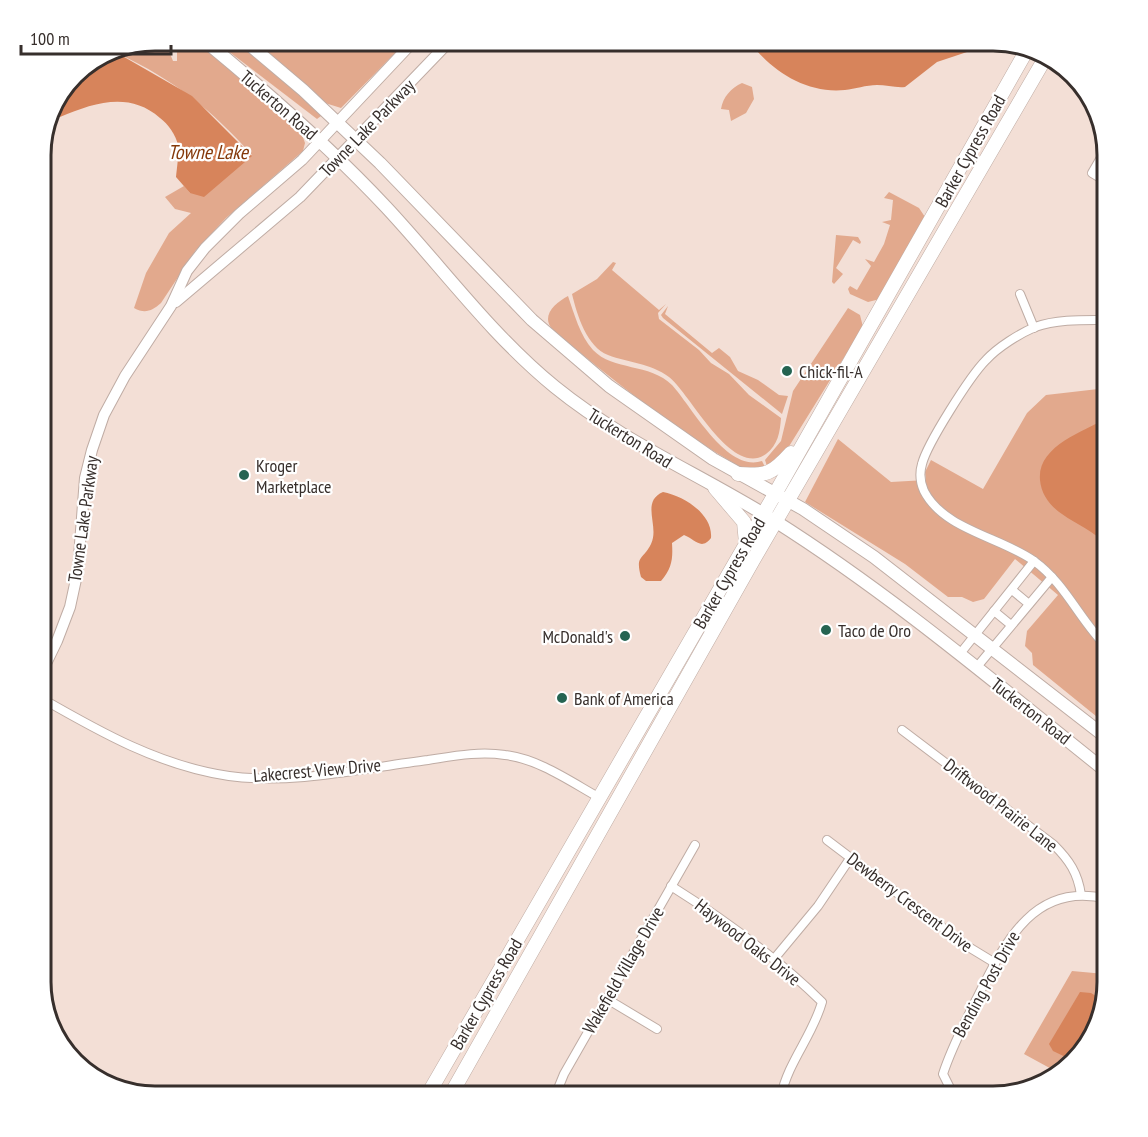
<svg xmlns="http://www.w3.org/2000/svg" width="1148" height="1137" viewBox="0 0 1148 1137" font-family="'PT Sans Narrow',sans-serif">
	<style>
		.green { fill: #e2a98d }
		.water { fill: #d7845b }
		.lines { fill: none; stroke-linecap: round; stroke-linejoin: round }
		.minor-casing { stroke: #bfaca4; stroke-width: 10 }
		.tertiary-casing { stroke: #bfaca4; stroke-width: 12 }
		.secondary-casing { stroke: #bfaca4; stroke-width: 14 }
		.primary-casing { stroke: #bfaca4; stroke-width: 15 }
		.minor { stroke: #fff; stroke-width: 8 }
		.tertiary { stroke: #fff; stroke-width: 10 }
		.secondary { stroke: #fff; stroke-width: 12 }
		.primary { stroke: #fff; stroke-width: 14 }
		.poi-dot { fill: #256452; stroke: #fff; stroke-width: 2 }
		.labels { text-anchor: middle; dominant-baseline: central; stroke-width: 4.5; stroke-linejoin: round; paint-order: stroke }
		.street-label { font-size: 18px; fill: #372f2c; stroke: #fff }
		.poi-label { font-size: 18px; fill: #372f2c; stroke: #fff; text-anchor: start }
		.water-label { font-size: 20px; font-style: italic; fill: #85390a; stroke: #fff }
		.rim { fill: none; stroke: #372f2c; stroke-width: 3 }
	</style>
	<rect width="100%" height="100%" fill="#f3dfd6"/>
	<g class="green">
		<path d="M 155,41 L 165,41 L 173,61 L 177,61 L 177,41 L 189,41 L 198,47 L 203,46 L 300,129 L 305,143 L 303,151 L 226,218 L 196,250 L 161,303 C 152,311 145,314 134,308 L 146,273 L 169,233 L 191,213 L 175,209 L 165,197 L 184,186 L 190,193 L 252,155 C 212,110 174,80 119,54 Z"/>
		<path d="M 215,41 L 235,41 L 315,108 L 321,116 L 317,119 Z"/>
		<path d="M 253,41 L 407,41 L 341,108 L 325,103 Z"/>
		<path d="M 742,83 L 752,87 L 754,99 L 746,113 L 731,121 L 729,110 L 721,109 C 723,97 731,88 742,83 Z"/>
		<path d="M 889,192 L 919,208 L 925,217 L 880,299 L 868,302 L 850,294 L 848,289 L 850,286 L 857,290 L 871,266 L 865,259 L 874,262 L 884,244 L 890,225 L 882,222 L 891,220 L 893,200 L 884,198 Z"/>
		<path d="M 836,235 L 858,237 L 861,242 L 860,244 L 853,240 L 836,268 L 843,274 L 834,284 L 832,282 Z"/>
		<path d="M 613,262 L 616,263 L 612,270 L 659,310 L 666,304 L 658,313 L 659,319 L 699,350 L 711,363 L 729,374 L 749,395 L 781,418 C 780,432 778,445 766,454 C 732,479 690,393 669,377 C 650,363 629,363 608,355 C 587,347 577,315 572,294 L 597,279 Z"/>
		<path d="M 568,296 C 574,313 580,336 593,350 C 613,371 650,363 672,385 C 692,407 727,473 762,461 L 766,469 L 747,470 L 740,467 C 673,428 612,380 553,330 C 540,316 555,303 568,296 Z"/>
		<path d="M 668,306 L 665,314 L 712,353 L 719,348 L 730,357 L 738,371 L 758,380 L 779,395 L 788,396 L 782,414 L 663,318 L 661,315 Z"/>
		<path d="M 848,308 L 860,315 L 863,327 L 783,456 L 768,469 L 765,460 L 781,441 L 793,391 Z"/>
		<path d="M 1107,388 L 1107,725 L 1033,665 L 1032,653 L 1025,646 L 1027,631 L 1058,595 L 1015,559 L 984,599 L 973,602 L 962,597 L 948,597 L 905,564 L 805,502 L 838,439 L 891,482 L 926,480 L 925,472 L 931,460 L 983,489 L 1027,413 L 1046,395 Z"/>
		<path d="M 1072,971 L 1105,974 C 1110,981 1106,989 1105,997 C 1099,1024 1086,1062 1057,1072 L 1024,1054 Z"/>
	</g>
	<g class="water">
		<path d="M 749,41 L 987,41 L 979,48 L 937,62 L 905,87 C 896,88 886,85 877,85 C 866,85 855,89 845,90 C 806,94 771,71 749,41 Z"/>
		<path d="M 119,54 L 192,96 L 252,156 L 204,197 L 190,193 L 176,177 C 177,167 179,155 178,145 C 176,135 168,124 160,118 C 129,91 94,103 60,117 L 54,102 L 79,69 Z"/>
		<path d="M 1107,418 L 1107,546 C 1095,531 1077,525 1062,514 C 1050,506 1041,494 1040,480 C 1037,446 1083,432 1107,418 Z"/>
		<path d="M 663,492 C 684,496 713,514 711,538 C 701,551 695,539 684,535 L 672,543 C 673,559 672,568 661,581 L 646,581 L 641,577 C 635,555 643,560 651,544 C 660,526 640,502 663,492 Z"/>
		<path d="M 1080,992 L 1091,993 L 1104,1001 L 1099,1026 L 1074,1061 L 1053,1051 L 1049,1044 Z"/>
	</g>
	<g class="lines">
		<defs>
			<g id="minor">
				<path d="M 1106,149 L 1092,173 L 1107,182"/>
				<path d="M 1020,294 L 1034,328"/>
				<path d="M 1107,320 C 1084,320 1057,319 1035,327 C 1019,334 998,347 986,360 C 970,376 927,444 922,464 C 919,474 920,482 924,491 C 944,530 1001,537 1034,561 C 1066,584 1080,621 1107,647"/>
				<path d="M 1012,590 L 1029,604"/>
				<path d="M 994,611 L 1011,625"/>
				<path d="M 959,655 L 1034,561"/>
				<path d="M 976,668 L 1052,577"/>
				<path d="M 41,698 C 100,732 160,766 229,776 C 293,785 364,768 428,760 C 454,756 479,751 505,755 C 539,759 571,782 600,798"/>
				<path d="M 902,730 L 1054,845 C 1069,860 1078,873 1081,895"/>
				<path d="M 827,840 L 967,946 L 995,963"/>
				<path d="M 671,886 C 725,920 776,957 822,1002 C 813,1035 788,1062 781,1096"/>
				<path d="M 774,959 L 818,906 L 851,857"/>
				<path d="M 607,999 L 657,1029"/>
				<path d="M 555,1096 L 564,1074 L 695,845"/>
				<path d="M 960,1096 L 952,1092 L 943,1074 C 952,1046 966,1020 979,994 C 1006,940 1036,881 1107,899"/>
			</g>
			<g id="tertiary">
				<path d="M 176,302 L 300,197 L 450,41"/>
				<path d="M 41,674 L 57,641 L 70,607 L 78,570 L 85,478 L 92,450 L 104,415 L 125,376 L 171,306 L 187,271 L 205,248 L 239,214 L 302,160 L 414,41"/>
			</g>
			<g id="secondary">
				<path d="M 205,41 C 268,93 330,147 386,207 C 442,267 491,335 555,387 C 624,443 700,474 775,521 C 892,595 999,686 1107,772"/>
				<path d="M 245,41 L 303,90 L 380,163 L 532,320 L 609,386 L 713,459 L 803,509 L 874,557 L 1107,738"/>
			</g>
			<g id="primary">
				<path d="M 738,474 C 767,476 772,474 791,453"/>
				<path d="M 715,488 L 744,522 L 746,543"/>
				<path d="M 427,1096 L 775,494 L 1028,48"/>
				<path d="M 450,1096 L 752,562 L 1047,55"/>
			</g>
		</defs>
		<use href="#minor" class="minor-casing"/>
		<use href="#tertiary" class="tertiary-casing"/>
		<use href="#secondary" class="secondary-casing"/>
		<use href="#primary" class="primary-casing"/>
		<use href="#minor" class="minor"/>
		<use href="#tertiary" class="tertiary"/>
		<use href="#secondary" class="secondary"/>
		<use href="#primary" class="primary"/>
	</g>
	<g class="poi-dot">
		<circle cx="787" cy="371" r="6"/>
		<circle cx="244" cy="475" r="6"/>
		<circle cx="826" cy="630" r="6"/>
		<circle cx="625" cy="636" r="6"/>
		<circle cx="562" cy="698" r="6"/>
	</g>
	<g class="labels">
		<g class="street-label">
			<text transform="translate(279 105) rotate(41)">Tuckerton Road</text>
			<text transform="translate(367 128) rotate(-46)">Towne Lake Parkway</text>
			<text transform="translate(970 151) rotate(-61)">Barker Cypress Road</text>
			<text transform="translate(630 438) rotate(32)">Tuckerton Road</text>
			<text transform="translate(83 519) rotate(-82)">Towne Lake Parkway</text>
			<text transform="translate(729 573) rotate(-60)">Barker Cypress Road</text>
			<text transform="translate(1031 711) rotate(38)">Tuckerton Road</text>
			<text transform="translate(317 770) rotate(-5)">Lakecrest View Drive</text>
			<text transform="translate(1001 805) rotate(38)">Driftwood Prairie Lane</text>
			<text transform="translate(910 902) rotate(37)">Dewberry Crescent Drive</text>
			<text transform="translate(748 942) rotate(38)">Haywood Oaks Drive</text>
			<text transform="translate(623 970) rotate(-60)">Wakefield Village Drive</text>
			<text transform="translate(986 984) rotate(-61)">Bending Post Drive</text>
			<text transform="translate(486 994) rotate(-60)">Barker Cypress Road</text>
		</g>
		<g class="poi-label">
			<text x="799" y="371">Chick-fil-A</text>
			<text x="256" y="465">Kroger<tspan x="256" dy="21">Marketplace</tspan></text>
			<text x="838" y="630">Taco de Oro</text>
			<text x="613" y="636" text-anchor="end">McDonald's</text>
			<text x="574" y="698">Bank of America</text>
		</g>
		<g class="water-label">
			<text x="208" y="152">Towne Lake</text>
		</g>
	</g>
	<path d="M0 0H1148V1137H0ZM155 51H993A104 104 0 0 1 1097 155V982A104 104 0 0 1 993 1086H155A104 104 0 0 1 51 982V155A104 104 0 0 1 155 51Z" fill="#fff" fill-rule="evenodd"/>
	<path class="rim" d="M155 51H993A104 104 0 0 1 1097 155V982A104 104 0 0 1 993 1086H155A104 104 0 0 1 51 982V155A104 104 0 0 1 155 51Z"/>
	<path d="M21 45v9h150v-9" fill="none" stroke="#372f2c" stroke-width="3"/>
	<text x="30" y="45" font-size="18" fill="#372f2c" stroke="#ffffff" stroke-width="4.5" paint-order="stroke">100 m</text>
</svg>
